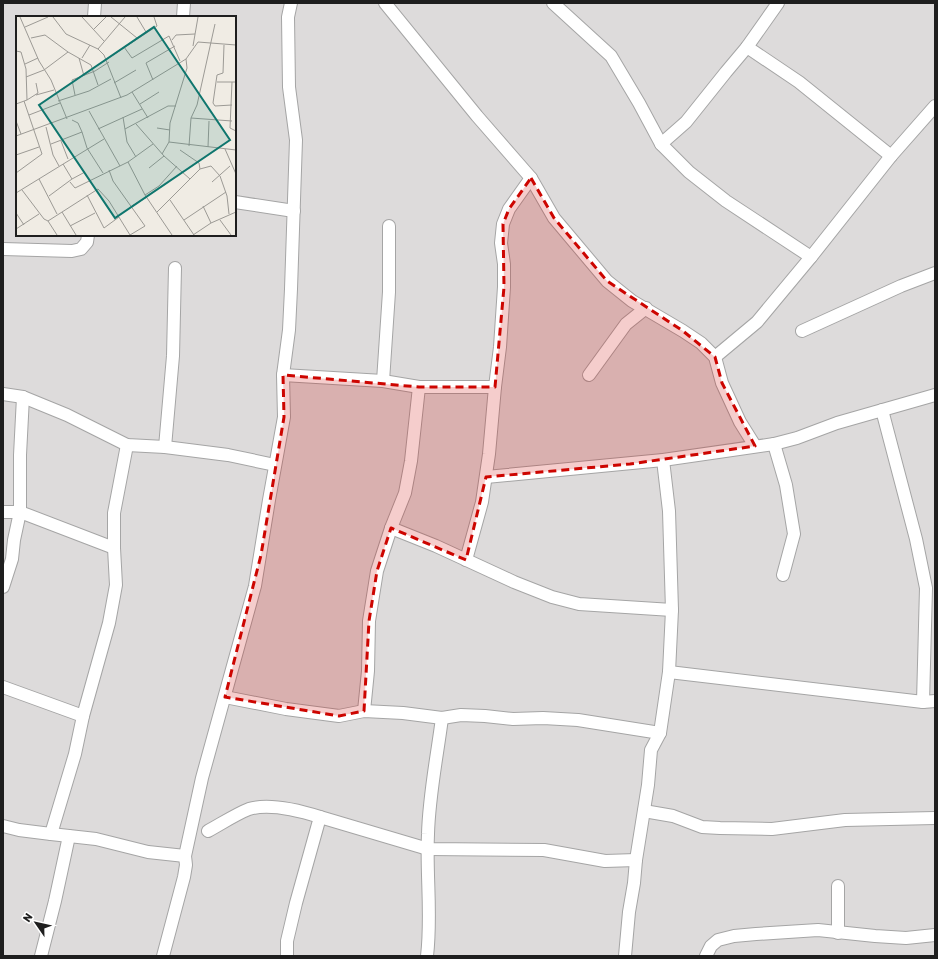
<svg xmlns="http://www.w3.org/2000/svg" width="938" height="959" viewBox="0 0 938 959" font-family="Rubik,sans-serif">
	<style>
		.residential { fill: #dddbdb; fill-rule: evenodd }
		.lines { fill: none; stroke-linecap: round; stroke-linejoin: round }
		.minor-casing { stroke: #a5a5a5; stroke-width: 14 }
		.minor { stroke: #fff; stroke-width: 12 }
		.marked { fill: #cd0500; fill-opacity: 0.2; stroke: #cd0500; stroke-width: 3; stroke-dasharray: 8 5; stroke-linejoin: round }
		.inset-road { fill: none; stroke: #9c9a95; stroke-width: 1 }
		.view { fill: #0f766e; fill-opacity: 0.15; stroke: #0f766e; stroke-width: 2 }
		.inset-edge { fill: none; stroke: #1e1e1e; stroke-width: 2 }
	</style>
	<rect width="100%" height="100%" fill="#f0ece4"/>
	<path class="residential" d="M 3,3 L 935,3 L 935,956 L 3,956 ZM 17,17 L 235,17 L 235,235 L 17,235 Z"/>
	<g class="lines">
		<defs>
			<g id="minor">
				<path d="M 385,3 L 477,116 L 531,178 L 554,218 L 607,281 L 632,301 L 683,331 L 701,343 L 715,357 L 722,383 L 740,422 L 755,446"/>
				<path d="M 553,3 L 611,56 L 639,103 L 661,144 L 689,172 L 726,201 L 811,257"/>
				<path d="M 94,17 L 95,3"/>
				<path d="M 183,17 L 184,3"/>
				<path d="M 747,47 L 799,82 L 891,156"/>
				<path d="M 661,144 L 686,122 L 726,72 L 747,47 L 778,3"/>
				<path d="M 235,202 L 294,211"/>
				<path d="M 3,249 L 72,251 L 81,249 L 87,242 L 88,235"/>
				<path d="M 802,331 L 901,286 L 935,273"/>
				<path d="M 715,357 L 757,322 L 811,257 L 891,156 L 935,106"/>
				<path d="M 283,375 L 383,381 L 419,387 L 495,387"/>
				<path d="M 589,375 L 626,324 L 646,308"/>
				<path d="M 383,381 L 389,292 L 389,226"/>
				<path d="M 3,394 L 23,397 L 67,415 L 127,445 L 165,447 L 228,455 L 275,465"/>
				<path d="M 882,410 L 916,539 L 926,588 L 923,702"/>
				<path d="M 774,444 L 786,485 L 794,534 L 783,575"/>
				<path d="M 165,447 L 173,356 L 175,268"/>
				<path d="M 486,477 L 663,460 L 774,444 L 797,438 L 837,423 L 935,395"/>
				<path d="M 3,512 L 20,512 L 114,548"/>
				<path d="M 391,528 L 436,546 L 514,582 L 552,597 L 579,604 L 672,610"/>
				<path d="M 466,560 L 482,502 L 489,454 L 495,387 L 500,347 L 504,287 L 504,264 L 501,243 L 503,224 L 509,209 L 531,178"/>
				<path d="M 3,587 L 12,559 L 14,540 L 20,512 L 20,455 L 23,397"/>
				<path d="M 669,672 L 923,702 L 935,701"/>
				<path d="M 3,687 L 83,716"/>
				<path d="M 225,697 L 286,709 L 339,716 L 364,711 L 403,713 L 442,718 L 461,715 L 485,716 L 513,719 L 543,718 L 578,720 L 660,733"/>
				<path d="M 364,711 L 368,671 L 369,621 L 377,571 L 391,528 L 405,493 L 411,461 L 419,387"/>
				<path d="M 644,811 L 673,816 L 702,827 L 720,828 L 772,829 L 845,820 L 935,818"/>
				<path d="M 320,817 L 428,849 L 544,850 L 605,861 L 636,860"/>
				<path d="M 3,826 L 19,830 L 51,834 L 96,839 L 148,852 L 185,856"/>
				<path d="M 208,831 C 221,824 236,814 249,809 C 269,803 301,811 320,817 L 296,903 L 287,941 L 287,956"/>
				<path d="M 51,834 L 75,754 L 83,716 L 109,623 L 116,585 L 114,548 L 114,513 L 127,445"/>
				<path d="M 838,933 L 838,886"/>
				<path d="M 41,956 L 55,901 L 69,836"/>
				<path d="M 163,956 L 184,877 L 186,865 L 185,856 L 202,778 L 255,586 L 269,500 L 284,417 L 283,375 L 289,330 L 291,289 L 296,140 L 289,87 L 288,17 L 291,3"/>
				<path d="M 427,956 C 432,915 426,875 428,834 C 429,795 437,757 442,718"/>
				<path d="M 625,956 L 629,912 L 634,883 L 636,860 L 648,785 L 651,750 L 660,733 L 669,672 L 672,610 L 669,511 L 663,460"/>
				<path d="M 706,956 L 711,946 L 718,940 L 734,936 L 756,934 L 818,930 L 875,936 L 906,938 L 935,935"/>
			</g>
		</defs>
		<use href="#minor" class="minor-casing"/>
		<use href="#minor" class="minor"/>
	</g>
	<path class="marked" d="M 531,178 L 554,218 L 607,281 L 683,331 L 715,357 L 722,383 L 755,446 L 630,464 L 486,477 L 466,560 L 391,528 L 377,571 L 369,621 L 364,711 L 339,716 L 225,697 L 261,555 L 284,417 L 283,375 L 419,387 L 495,387 L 504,287 L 503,224 L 509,209 Z"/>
	<g transform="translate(16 16)">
		<rect width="220" height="220" fill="#f0ece4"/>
		<path class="inset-road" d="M 4,1 L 23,45 L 35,64 L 51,103M 37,1 L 50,18 L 82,33 L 88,39 L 105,82M 66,1 L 88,25M 95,1 L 121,22M 121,1 L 130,16M 9,11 L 32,1M 77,14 L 90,1M 15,22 L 29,19 L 52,36M 156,24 L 160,19 L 179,18M 208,29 L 207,57 L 201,59 L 197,87 L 199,90 L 216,89M 177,30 L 182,1M 108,31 L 116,42 L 153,20 L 164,45M 82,33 L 109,1M 0,35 L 5,36 L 10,53 L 11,84 L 0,88M 63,42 L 68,60M 66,42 L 74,29M 91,43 L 141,10 L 138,1M 9,48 L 22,42M 10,61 L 28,54 L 52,36 L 75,49 L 82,69M 137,64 L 130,47 L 159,30M 201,66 L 220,66M 216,66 L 214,112 L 220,115M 98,67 L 120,54M 116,76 L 132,102M 20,79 L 38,74M 59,79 L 56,64 L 79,55 L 93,46M 11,84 L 22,77 L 20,67M 42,85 L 73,75 L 95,63M 124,88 L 143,76M 73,95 L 104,150M 13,99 L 44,87M 107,101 L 111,126 L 120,141M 175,102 L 216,105M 0,105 L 5,118M 120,108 L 148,140 L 174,163M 30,111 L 37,139 L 43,150M 141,112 L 154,114M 82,113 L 126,93M 109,113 L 152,90 L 160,90M 66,116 L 71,132 L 87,157M 0,120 L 111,79 L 170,43 L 182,26 L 220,29M 45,125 L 52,143M 153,126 L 220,134M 35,128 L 66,116 L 62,107 L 56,104M 173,130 L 175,102 L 181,89 L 199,8M 192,131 L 193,105M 209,133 L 220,158M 146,138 L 153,126 L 154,107 L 171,52 L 170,43M 0,139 L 23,131M 112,146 L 129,179 L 156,219M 133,152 L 148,140M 184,153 L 195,150 L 204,160 L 211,180 L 213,198M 93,154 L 97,165 L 129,210 L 114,219M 0,157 L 26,138 L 8,85M 23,163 L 41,198M 56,163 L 69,156M 54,166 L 59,172 L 112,146 L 137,128M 196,166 L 214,150M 6,174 L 28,203 L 32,205M 0,177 L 88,123M 71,179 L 88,212 L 103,201M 129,179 L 143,170 L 161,150M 33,180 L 56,163 L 47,148M 154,184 L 178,219M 116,190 L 131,181M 187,190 L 195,207M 46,196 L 60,219M 141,196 L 184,153 L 183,147 L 164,134M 0,197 L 8,209M 168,204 L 210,176M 204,204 L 215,219M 54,210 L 79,197M 0,213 L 23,198M 41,219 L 32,205 L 82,173 L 93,185 L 114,219M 177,219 L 195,207 L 220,196"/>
		<path class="view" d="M 138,11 L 214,124 L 99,202 L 23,89 Z"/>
		<rect width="220" height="220" class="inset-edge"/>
	</g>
	<rect width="938" height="959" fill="none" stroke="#1e1e1e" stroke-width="8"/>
	<g transform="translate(36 923) rotate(304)" stroke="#ffffff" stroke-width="3" paint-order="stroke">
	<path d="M0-3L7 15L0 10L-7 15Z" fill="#1e1e1e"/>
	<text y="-6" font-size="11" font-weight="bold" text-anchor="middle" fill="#1e1e1e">N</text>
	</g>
</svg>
